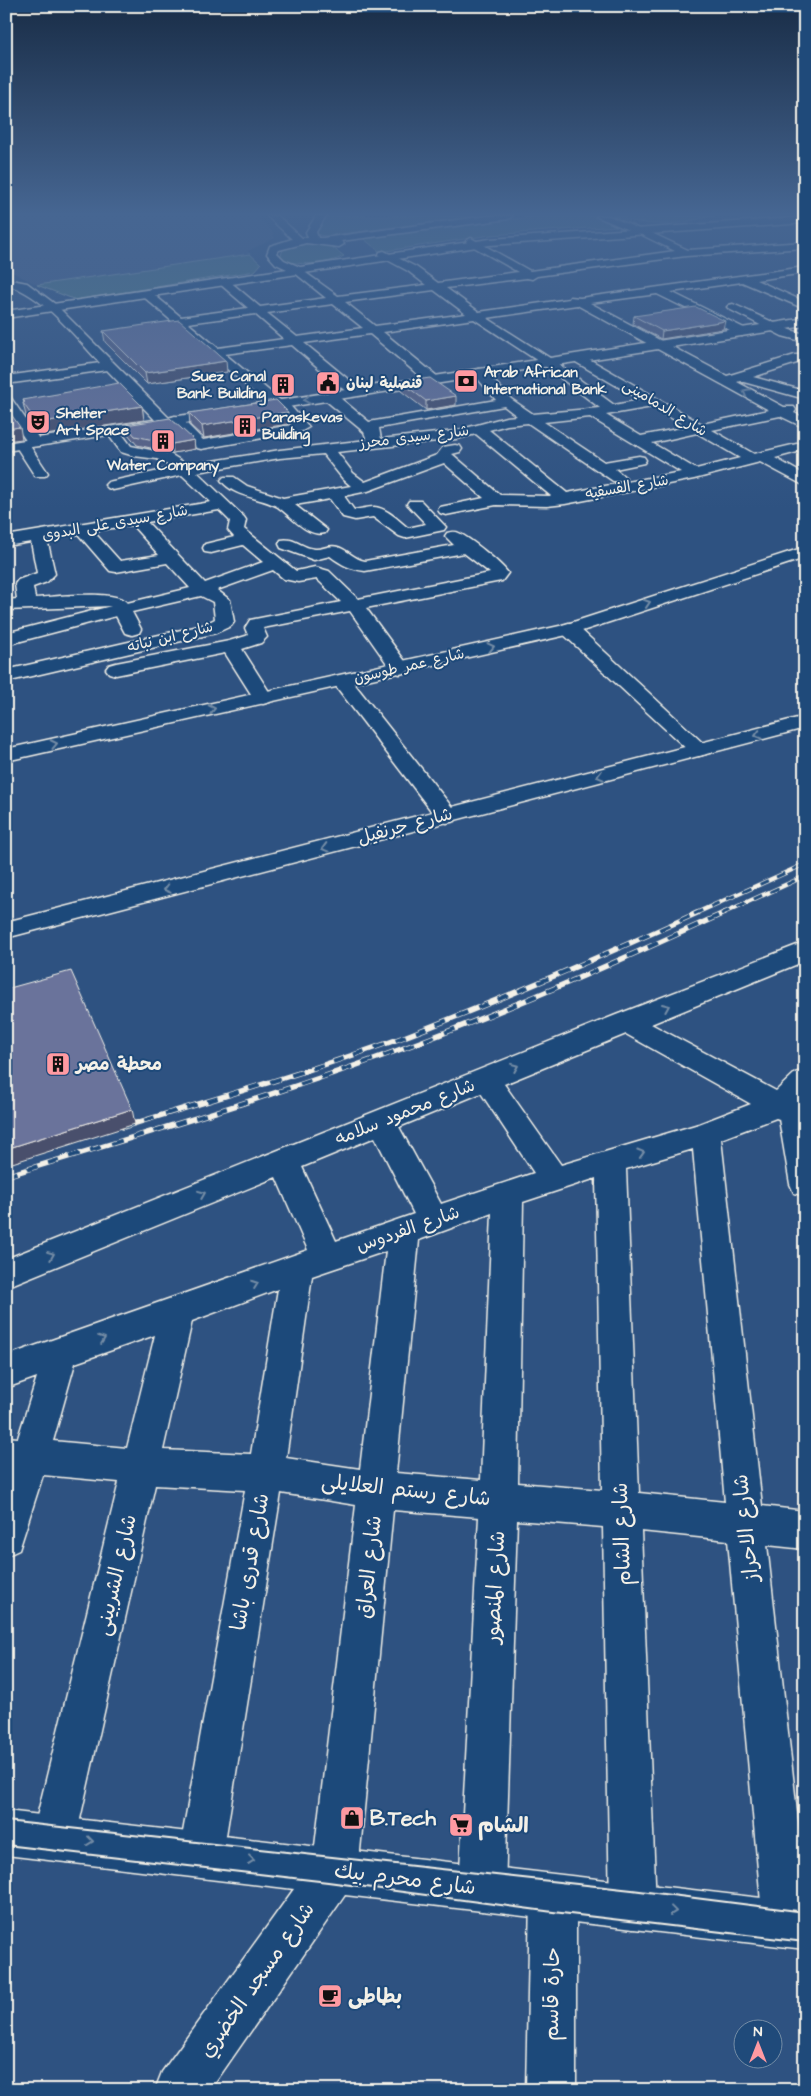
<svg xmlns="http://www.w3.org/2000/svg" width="811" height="2096" viewBox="0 0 811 2096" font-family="'Architects Daughter','Playpen Sans Arabic',sans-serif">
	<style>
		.built { fill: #445f8b }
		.green { fill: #517c84; stroke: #a2b6b6 }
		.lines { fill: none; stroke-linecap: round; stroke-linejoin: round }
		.minor-casing { stroke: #f4f1e8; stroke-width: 3 }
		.major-casing { stroke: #f4f1e8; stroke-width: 3 }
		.minor { fill: #1f4a7a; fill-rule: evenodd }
		.major { fill: #1f4a7a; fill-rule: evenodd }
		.tram { stroke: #f4f1e8; stroke-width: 2 }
		.rail-far1-casing { stroke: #f4f1e8; stroke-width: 4.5 }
		.rail-casing { stroke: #f4f1e8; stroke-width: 5.5 }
		.rail-far1 { stroke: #1f4a7a; stroke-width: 3; stroke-dasharray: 9; stroke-linecap: butt }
		.rail { stroke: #1f4a7a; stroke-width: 4; stroke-dasharray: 11; stroke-linecap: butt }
		.wall { fill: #5b6385; stroke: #f4f1e8 }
		.shaded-wall { fill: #4a506c; stroke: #f4f1e8 }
		.building { fill: #6a739b; stroke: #f4f1e8 }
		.oneway { stroke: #748da6 }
		.labels { text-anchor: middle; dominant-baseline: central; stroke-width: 4; stroke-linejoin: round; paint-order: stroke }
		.far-poi-label { font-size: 15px; font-weight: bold; fill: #f4f1e8; stroke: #1f4a7a; text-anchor: start }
		.far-street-label { font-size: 15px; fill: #f4f1e8; stroke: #1f4a7a }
		.street-label { font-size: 18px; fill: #f4f1e8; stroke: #1f4a7a }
		.poi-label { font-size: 18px; font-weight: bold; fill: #f4f1e8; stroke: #1f4a7a; text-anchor: start }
		.near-street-label { font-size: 21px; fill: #f4f1e8; stroke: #1f4a7a }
		.near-poi-label { font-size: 21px; font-weight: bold; fill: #f4f1e8; stroke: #1f4a7a; text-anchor: start }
	</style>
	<rect width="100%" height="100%" fill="#2e5281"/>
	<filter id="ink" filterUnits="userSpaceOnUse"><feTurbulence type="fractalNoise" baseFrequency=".02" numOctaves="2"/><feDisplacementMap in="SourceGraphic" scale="10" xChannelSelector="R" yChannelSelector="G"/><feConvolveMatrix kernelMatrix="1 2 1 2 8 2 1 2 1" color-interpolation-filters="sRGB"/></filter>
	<g filter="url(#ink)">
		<path class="built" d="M 6,216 L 257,216 L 271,230 L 275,238 L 248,251 L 250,254 L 37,285 L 12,272 L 6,272 Z"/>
		<g class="green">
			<path d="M 328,216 L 480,216 L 325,236 L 313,234 Z"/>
			<path d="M 539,216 L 591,216 L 618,226 L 491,235 L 380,252 L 364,239 Z"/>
			<path d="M 614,216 L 716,216 C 705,217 695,220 685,222 C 661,226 637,224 614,216 Z"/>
			<path d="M 308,243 L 329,245 L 344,256 C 330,264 293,268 280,257 L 284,247 Z"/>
			<path d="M 250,254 L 261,264 L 255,271 L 76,300 L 37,285 Z"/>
		</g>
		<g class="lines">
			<defs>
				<g id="minor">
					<path d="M 316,216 L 326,216 L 316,232 L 319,241 L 314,244 L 309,241 L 306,232 Z"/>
					<path d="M 596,216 L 609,216 L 639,229 L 637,231 L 631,231 Z"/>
					<path d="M 643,229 L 688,250 L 805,242 L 805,248 L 686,256 L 537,276 L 532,279 L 527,278 L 446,288 L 479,312 L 569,299 L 570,297 L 580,298 L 805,267 L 805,273 L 756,280 L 805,302 L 805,309 L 742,282 L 671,292 L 746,329 L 748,332 L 742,336 L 657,294 L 590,303 L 727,376 L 795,355 L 803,355 L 803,361 L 753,377 L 805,391 L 805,399 L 740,381 L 737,382 L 784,407 L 794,407 L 796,410 L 794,413 L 805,418 L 805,428 L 780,416 L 712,430 L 754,454 L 805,442 L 805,450 L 775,458 L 805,475 L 805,486 L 760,462 L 694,479 L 565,504 L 547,506 L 496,505 L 446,515 L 440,513 L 438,510 L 440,507 L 484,498 L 444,463 L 368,491 L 344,496 L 354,510 C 361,509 368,507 374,507 C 387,508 398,520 408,528 L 426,524 L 407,504 L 409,501 L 421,501 L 446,527 L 444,530 L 405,538 L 399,536 L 373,517 L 355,520 L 343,517 L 330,499 L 295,505 L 327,530 L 325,533 C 308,538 291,516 278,507 C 261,497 234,498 221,480 L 224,477 L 234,477 L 247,486 L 283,498 L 351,486 L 343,479 L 323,454 L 280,458 L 197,472 L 244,517 L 246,520 L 244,529 L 296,571 L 315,567 L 329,571 L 358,599 L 490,573 L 464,553 L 365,571 C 350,569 342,565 330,556 L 314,560 L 281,548 L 279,544 L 281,540 C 294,537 302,548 315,549 C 322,550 329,544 338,547 C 348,550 354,559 365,561 L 454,545 L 445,536 L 447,533 C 451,532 455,531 459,533 C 470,538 501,563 508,573 L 502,581 L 496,582 L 366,608 L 410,668 L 407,672 L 400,674 L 393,672 L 350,611 L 263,628 L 267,637 L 261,643 L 242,649 L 273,698 L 270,702 L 263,704 L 256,702 L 225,653 L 116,675 L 109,673 L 106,669 L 109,665 L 116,663 L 229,641 L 246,636 L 248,635 L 245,628 L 250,620 L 341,602 L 317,579 L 298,582 L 284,579 L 273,570 L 217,590 L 230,600 L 234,622 L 231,626 L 216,633 L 6,682 L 6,670 L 203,625 L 215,619 L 213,602 L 201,596 L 132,612 L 141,629 L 139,633 L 132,635 L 125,633 L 116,616 L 6,645 L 6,633 L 111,606 L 6,610 L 6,600 L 17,599 L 15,584 L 18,580 L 37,573 L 31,542 L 6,546 L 6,536 L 211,502 L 182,475 L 113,490 L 108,488 L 105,485 L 108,482 L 173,468 L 157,459 L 134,456 L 121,452 L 105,430 L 107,427 L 117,427 L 131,446 L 170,454 L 188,465 L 280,450 L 367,440 L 364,432 L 324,399 L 322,396 L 324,393 L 334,393 L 369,422 L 496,400 L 473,373 L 479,369 L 484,370 L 511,399 L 533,414 L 600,408 L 541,363 L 474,319 L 383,332 L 438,377 L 440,380 L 438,383 L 428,383 L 370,334 L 304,343 L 360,389 L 362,392 L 360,395 L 350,395 L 292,345 L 225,354 L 280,400 L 286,401 L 309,427 L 302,431 L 201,449 L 193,447 L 171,424 L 165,426 L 160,425 L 107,370 L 6,384 L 6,376 L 100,363 C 76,338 41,292 6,285 L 6,279 L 27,283 L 55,304 L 169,418 L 175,416 L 180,417 L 203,440 L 292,425 L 277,408 L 271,407 L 144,297 L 142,295 L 144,293 L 152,293 L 181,317 L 248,308 L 220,284 L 219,282 L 224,279 L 228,280 L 260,307 L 326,298 L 295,273 L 294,271 L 299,268 L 338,296 L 426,285 L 408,271 L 380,256 L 379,254 L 380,252 L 384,251 L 416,267 L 438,283 L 518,272 L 467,243 L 466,241 L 471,238 L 530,271 L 675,251 L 640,234 L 640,230 ZM 434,290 L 466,314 L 375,326 L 345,302 ZM 333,304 L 363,328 L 297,337 L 267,313 ZM 577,305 L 769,410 L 702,424 L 582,355 L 574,355 L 572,358 L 574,361 L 641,400 L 614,405 L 553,360 L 487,318 ZM 255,314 L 284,339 L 218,348 L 188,323 ZM 504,406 L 517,416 L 506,417 L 455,431 L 381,439 L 379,428 ZM 652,407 L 687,427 L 641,436 L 606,415 ZM 590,417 L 681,472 L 567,493 L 489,430 L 507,425 L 528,423 L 613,481 L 623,481 L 626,478 L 615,469 L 644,463 L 646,460 L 644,457 L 639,456 L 604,462 L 544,422 ZM 697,433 L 740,458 L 696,469 L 652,443 ZM 476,434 L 551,496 L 500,495 L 452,454 L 460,452 L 462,449 L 460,446 L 455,445 L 443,447 L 437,455 L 365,482 L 353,473 L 337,452 L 456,439 ZM 219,510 L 230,521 L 228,530 L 234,537 L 205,544 L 203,548 L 205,552 L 211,553 L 243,545 L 263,562 L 205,583 L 147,522 ZM 132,525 L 159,555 L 120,561 L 93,531 ZM 78,534 L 110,571 L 116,572 L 167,563 L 190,588 L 127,603 C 117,589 53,597 35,598 L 33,587 L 47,582 L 55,574 L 47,539 Z"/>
					<path d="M 733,304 L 790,330 L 805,334 L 805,342 L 782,336 L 729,309 L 727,307 L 729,305 Z"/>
					<path d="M 6,397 L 11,398 L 42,443 L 40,446 L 30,446 L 48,473 L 45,476 L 35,476 L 15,445 L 17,442 L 27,442 L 6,411 Z"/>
					<path d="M 569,623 L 576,625 L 706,746 L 710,750 L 706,754 L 699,756 L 692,754 L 562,633 L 560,629 L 562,625 Z"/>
					<path d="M 342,675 L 349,677 L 455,811 L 458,816 L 455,821 L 447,823 L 439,821 L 332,681 L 335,677 Z"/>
					<path d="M 805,942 L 805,961 L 651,1024 L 776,1091 L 795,1073 L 805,1070 L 805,1099 L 800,1104 L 805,1106 L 805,1196 L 794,1193 L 790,1184 L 779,1119 L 776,1118 L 721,1139 L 762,1506 L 805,1511 L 805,1549 L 767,1545 L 805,1884 L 805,1935 L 802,1940 L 786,1947 L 770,1940 L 763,1924 L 728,1540 L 641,1531 L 656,1906 L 649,1922 L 633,1929 L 617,1922 L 610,1906 L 603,1527 L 517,1520 L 505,1888 L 498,1904 L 482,1911 L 466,1904 L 459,1888 L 479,1517 L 393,1510 L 358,1871 L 351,1887 L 335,1894 L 319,1887 L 312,1871 L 356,1505 L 281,1493 L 223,1854 L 217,1870 L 201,1876 L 185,1870 L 179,1854 L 245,1490 L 155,1485 L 76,1837 L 70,1853 L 54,1859 L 38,1853 L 32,1837 L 119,1482 L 43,1475 L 19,1550 L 6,1556 L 6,1437 L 18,1438 L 37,1377 L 6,1388 L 6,1356 L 308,1250 L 276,1177 L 6,1287 L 6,1259 L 616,1015 ZM 626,1034 L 751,1104 L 699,1124 L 561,1165 L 504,1084 ZM 481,1093 L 534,1173 L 441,1204 L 399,1127 ZM 375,1137 L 414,1214 L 336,1241 L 302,1167 ZM 693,1149 L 725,1502 L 639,1493 L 626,1169 ZM 596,1178 L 602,1490 L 518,1483 L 523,1202 ZM 492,1213 L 481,1480 L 396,1473 L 419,1240 ZM 386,1251 L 360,1469 L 286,1458 L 312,1276 ZM 278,1289 L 251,1454 L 163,1450 L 192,1321 ZM 155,1335 L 127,1448 L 53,1441 L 75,1363 Z"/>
					<path d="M 553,1875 L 569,1882 L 576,1898 L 576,2090 L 526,2090 L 530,1898 L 537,1882 Z"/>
				</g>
				<g id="major">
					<path d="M 267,216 L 278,216 L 302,238 L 323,238 L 487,216 L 513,216 L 508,219 L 341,241 L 344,244 L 339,247 L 306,243 L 279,250 L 277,253 L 284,260 L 300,267 L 490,239 L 805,217 L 805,223 L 490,245 L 6,318 L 6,311 L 287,269 L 276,264 L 267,254 L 270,246 L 292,239 Z"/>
					<path d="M 805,318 L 805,326 L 6,451 L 6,443 Z"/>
					<path d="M 805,547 L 805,558 L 576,633 L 6,761 L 6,749 L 564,625 Z"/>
					<path d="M 805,716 L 805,728 L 6,938 L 6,922 Z"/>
					<path d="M 6,1811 L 805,1903 L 805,1949 L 345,1895 L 210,2090 L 155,2090 L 162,2072 L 294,1889 L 6,1855 Z"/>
				</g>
			</defs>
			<use href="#minor" class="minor-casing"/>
			<use href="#major" class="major-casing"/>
			<use href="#minor" class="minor"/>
			<use href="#major" class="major"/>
			<g class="tram">
				<path d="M 6,1821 L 632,1890 L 805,1912"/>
				<path d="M 6,1845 L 328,1882 L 553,1912 L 805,1942"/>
			</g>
			<defs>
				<g id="rail-far1">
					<path d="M 694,914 L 805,864"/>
					<path d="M 721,914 L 805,876"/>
				</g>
				<g id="rail">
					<path d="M 123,1127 C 217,1098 312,1071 404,1037 C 503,999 600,957 697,913"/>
					<path d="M 6,1176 C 142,1134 279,1095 412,1045 C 518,1006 621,960 724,913"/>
				</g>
			</defs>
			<use href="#rail-far1" class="rail-far1-casing"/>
			<use href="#rail" class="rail-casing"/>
			<use href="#rail-far1" class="rail-far1"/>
			<use href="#rail" class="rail"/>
		</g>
		<g class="wall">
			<path d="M 634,316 L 723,329 L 661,339 L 633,324 Z"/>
			<path d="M 103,331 L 227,372 L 147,384 L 105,342 Z"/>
			<path d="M 401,382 L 456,405 L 426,410 L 401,391 Z"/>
			<path d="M 23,400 L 142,406 L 144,420 L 39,436 L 26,416 L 23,403 L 24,403 Z"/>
			<path d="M 189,413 L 288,424 L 204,438 L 190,425 Z"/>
			<path d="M 126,425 L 194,440 L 195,449 L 173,453 L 137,445 L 128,434 Z"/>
		</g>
		<g class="shaded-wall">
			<path d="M 725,321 L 723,329 L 661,339 L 662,331 Z"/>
			<path d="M 226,361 L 227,372 L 147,384 L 145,373 Z"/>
			<path d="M 456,396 L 456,405 L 426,410 L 426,401 Z"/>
			<path d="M 142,406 L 144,420 L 39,436 L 37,423 Z"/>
			<path d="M 288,412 L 288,424 L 204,438 L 202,426 Z"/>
			<path d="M 20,427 L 22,439 L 6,441 L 6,429 Z"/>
			<path d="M 194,440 L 195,449 L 173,453 L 172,444 Z"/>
			<path d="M 132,1109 L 135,1124 L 6,1165 L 6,1149 Z"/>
		</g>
		<g class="building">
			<path d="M 696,307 L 725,321 L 662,331 L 634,316 Z"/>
			<path d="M 179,320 L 226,361 L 145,373 L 103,331 Z"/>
			<path d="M 430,378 L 456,396 L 426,401 L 401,382 Z"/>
			<path d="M 119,383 L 142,406 L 37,423 L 23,403 L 25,402 L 23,400 Z"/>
			<path d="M 276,400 L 288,412 L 202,426 L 189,413 Z"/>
			<path d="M 6,407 L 20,427 L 6,429 Z"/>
			<path d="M 170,418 L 194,440 L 172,444 L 135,436 L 126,425 Z"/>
			<path d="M 71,971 L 132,1109 L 6,1149 L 6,989 Z"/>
		</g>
		<defs><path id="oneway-chevron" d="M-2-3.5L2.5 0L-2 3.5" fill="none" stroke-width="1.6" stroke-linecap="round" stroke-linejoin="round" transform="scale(1.25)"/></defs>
		<g class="oneway">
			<use href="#oneway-chevron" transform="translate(746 392) rotate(-152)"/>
			<use href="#oneway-chevron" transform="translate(307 400) rotate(171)"/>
			<use href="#oneway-chevron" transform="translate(647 603) rotate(-18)"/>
			<use href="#oneway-chevron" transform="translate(491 647) rotate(-13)"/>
			<use href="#oneway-chevron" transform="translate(212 709) rotate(-12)"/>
			<use href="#oneway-chevron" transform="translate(758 735) rotate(165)"/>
			<use href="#oneway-chevron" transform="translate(54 744) rotate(-12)"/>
			<use href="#oneway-chevron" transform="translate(600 776) rotate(165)"/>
			<use href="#oneway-chevron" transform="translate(325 848) rotate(165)"/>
			<use href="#oneway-chevron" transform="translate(167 889) rotate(165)"/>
			<use href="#oneway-chevron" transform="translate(666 1007) rotate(-23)"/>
			<use href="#oneway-chevron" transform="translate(515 1067) rotate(-22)"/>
			<use href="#oneway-chevron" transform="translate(641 1153) rotate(-17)"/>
			<use href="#oneway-chevron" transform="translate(202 1194) rotate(-22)"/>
			<use href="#oneway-chevron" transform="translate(51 1255) rotate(-22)"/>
			<use href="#oneway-chevron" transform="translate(255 1284) rotate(-20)"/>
			<use href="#oneway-chevron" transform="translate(102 1339) rotate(-20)"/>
			<use href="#oneway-chevron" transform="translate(90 1841) rotate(7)"/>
			<use href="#oneway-chevron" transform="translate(251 1860) rotate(7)"/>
			<use href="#oneway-chevron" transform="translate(673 1911) rotate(7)"/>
		</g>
	</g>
	<linearGradient id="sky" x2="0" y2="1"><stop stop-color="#192d47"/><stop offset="0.42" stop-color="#466692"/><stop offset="1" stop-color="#466692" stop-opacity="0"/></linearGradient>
	<rect width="811" height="509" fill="url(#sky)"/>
	<defs>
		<symbol id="bank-square" viewBox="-11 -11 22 22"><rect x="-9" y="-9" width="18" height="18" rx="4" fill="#ff9aa2" stroke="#1f4a7a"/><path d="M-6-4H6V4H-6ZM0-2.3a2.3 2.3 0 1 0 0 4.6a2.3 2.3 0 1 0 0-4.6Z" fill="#111"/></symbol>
		<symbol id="civic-square" viewBox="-11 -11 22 22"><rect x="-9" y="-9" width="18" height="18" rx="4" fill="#ff9aa2" stroke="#1f4a7a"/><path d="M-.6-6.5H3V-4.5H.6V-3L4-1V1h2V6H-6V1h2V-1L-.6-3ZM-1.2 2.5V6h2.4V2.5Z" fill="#111"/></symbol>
		<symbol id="building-square" viewBox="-11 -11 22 22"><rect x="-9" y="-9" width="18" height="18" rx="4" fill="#ff9aa2" stroke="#1f4a7a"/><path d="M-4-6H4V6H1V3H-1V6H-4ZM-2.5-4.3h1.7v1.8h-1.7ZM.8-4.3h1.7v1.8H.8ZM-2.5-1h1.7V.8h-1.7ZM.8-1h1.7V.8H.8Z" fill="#111"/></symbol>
		<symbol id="theatre-square" viewBox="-11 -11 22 22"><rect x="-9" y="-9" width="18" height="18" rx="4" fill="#ff9aa2" stroke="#1f4a7a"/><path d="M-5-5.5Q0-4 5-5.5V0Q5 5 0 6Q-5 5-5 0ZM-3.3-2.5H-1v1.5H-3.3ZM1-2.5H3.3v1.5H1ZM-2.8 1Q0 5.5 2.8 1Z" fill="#111"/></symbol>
		<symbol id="shop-square" viewBox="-11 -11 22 22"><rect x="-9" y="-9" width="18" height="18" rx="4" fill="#ff9aa2" stroke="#1f4a7a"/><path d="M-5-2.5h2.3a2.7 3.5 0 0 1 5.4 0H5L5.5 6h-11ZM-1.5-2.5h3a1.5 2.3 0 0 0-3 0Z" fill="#111"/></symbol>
		<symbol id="supermarket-square" viewBox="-11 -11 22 22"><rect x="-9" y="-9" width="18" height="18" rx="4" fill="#ff9aa2" stroke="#1f4a7a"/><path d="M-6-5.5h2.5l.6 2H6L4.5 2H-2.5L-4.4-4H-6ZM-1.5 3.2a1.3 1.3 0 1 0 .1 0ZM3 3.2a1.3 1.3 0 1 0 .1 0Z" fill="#111"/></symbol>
		<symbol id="cafe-square" viewBox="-11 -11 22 22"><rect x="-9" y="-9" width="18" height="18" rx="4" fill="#ff9aa2" stroke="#1f4a7a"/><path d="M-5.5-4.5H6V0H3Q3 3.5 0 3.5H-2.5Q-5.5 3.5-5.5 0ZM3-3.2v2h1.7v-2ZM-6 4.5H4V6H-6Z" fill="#111"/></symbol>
	</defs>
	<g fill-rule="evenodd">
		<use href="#bank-square" x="452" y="367" width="28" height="28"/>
		<use href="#civic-square" x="314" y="369" width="28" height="28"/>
		<use href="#building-square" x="269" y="371" width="28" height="28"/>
		<use href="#theatre-square" x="24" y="408" width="28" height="28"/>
		<use href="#building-square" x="231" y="412" width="28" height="28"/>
		<use href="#building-square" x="149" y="427" width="28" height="28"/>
		<use href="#building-square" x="44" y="1050" width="28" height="28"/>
		<use href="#shop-square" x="338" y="1804" width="28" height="28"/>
		<use href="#supermarket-square" x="447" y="1811" width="28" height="28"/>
		<use href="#cafe-square" x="316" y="1982" width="28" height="28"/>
	</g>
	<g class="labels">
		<g class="far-poi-label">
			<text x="484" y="372">Arab African<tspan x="484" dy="17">International Bank</tspan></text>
			<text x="266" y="376" text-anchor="end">Suez Canal<tspan x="266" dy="17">Bank Building</tspan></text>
			<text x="346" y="383">قنصلية لبنان</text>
			<text x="56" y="413">Shelter<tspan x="56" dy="17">Art Space</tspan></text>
			<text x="262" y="417">Paraskevas<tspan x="262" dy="17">Building</tspan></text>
			<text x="163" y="465" text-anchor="middle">Water Company</text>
		</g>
		<g class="far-street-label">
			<text transform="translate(665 408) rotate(31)">شارع الدمامينى</text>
			<text transform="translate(414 437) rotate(-7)">شارع سيدى محرز</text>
			<text transform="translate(627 487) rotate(-10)">شارع الفسقيه</text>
			<text transform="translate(115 523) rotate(-10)">شارع سيدى على البدوى</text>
			<text transform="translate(170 637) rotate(-14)">شارع ابن نباته</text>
			<text transform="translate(409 666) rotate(-13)">شارع عمر طوسون</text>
		</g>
		<g class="street-label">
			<text transform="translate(405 826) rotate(-15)">شارع جرنفيل</text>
			<text transform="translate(405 1112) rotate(-22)">شارع محمود سلامه</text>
			<text transform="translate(408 1229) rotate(-19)">شارع الفردوس</text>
		</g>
		<g class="poi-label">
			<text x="76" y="1064">محطة مصر</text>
		</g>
		<g class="near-street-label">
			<text transform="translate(406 1490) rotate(6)">شارع رستم العلايلى</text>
			<text transform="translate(746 1528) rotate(-96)">شارع الاحراز</text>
			<text transform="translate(622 1534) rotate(-92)">شارع الشام</text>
			<text transform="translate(250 1562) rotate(-80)">شارع قدرى باشا</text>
			<text transform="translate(369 1567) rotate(-84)">شارع العراق</text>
			<text transform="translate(116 1575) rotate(-77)">شارع الشربينى</text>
			<text transform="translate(495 1587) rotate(-87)">شارع المنصور</text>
			<text transform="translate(405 1879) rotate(7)">شارع محرم بيك</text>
			<text transform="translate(257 1980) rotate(-55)">شارع مسجد الخضري</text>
			<text transform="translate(552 1994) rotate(-89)">حارة قاسم</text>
		</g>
		<g class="near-poi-label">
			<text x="370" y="1818">B.Tech</text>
			<text x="478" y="1825">الشام</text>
			<text x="348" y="1996">بطاطى</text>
		</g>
	</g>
	<rect width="811" height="2096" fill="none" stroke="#1f4a7a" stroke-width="25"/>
	<rect x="12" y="12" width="786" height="2071" fill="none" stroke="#f4f1e8" stroke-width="2" filter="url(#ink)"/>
	<g transform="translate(758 2044)"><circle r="24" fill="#1f4a7a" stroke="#748da6"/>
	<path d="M0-4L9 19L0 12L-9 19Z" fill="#ff9aa2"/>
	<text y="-8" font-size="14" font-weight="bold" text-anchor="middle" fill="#f4f1e8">N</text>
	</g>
</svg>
